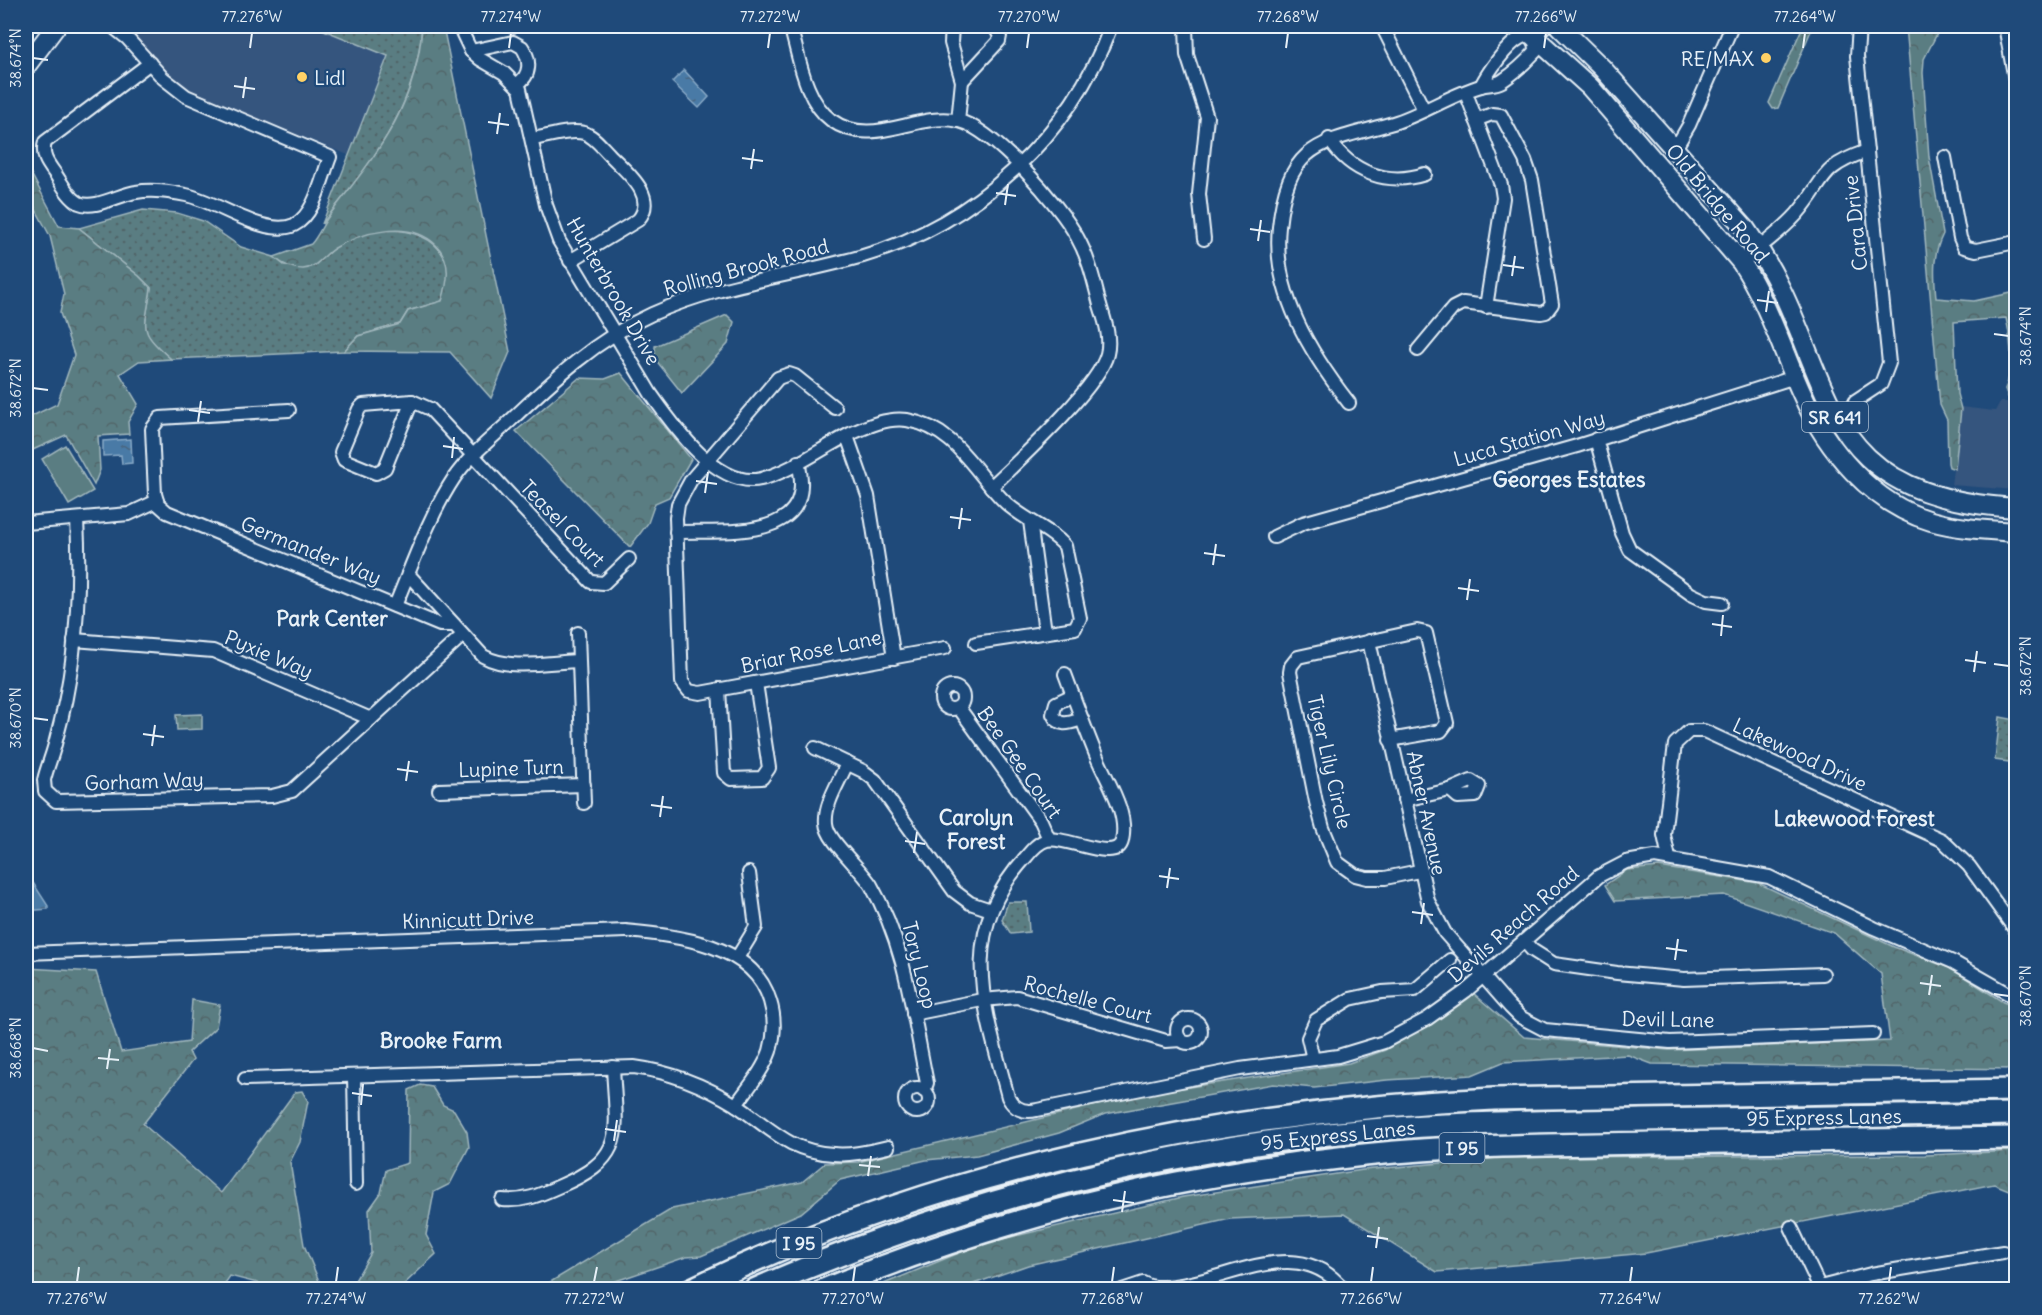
<svg xmlns="http://www.w3.org/2000/svg" width="2042" height="1315" viewBox="0 0 2042 1315" font-family="Delius,sans-serif">
	<style>
		.built { fill: #34547e }
		.green { fill: url(#green-dots); stroke: #a1b7bd; stroke-width: 1.5 }
		.forest { fill: url(#forest-crowns); stroke: #a1b7bd; stroke-width: 1.5 }
		.pitch { fill: #5a7d82; stroke: #a1b7bd; stroke-width: 1.5 }
		.water { fill: url(#water-ripples); stroke: #89aac7; stroke-width: 1.5 }
		.lines { fill: none; stroke-linecap: round; stroke-linejoin: round }
		.minor-casing { stroke: #e8f1f8; stroke-width: 16 }
		.primary-casing { stroke: #e8f1f8; stroke-width: 22 }
		.motorway-casing { stroke: #e8f1f8; stroke-width: 26 }
		.minor { stroke: #1f4a7a; stroke-width: 12 }
		.primary { stroke: #1f4a7a; stroke-width: 18 }
		.motorway { stroke: #1f4a7a; stroke-width: 21 }
		.ticks { fill: none; stroke: #e8f1f8; stroke-width: 2 }
		.poi-dot { fill: #ffd166; stroke: #1f4a7a; stroke-width: 2 }
		.labels { text-anchor: middle; dominant-baseline: central; stroke-width: 4.5; stroke-linejoin: round; paint-order: stroke }
		.shield { fill: #1f4a7a; stroke: #acbfd2; stroke-width: 1.5 }
		.shield-label { font-size: 18px; font-weight: bold; fill: #e8f1f8 }
		.poi-label { font-size: 20px; fill: #e8f1f8; stroke: #1f4a7a; text-anchor: end }
		.street-label { font-size: 20px; fill: #e8f1f8; stroke: #1f4a7a }
		.neighbourhood-label { font-size: 21px; font-weight: bold; fill: #e8f1f8; stroke: #1f4a7a }
		.neatline { fill: none; stroke: #e8f1f8; stroke-width: 2 }
		.ticks-label { font-size: 15px; text-anchor: middle; fill: #e8f1f8 }
	</style>
	<defs>
		<pattern id="green-dots" width="8" height="8" patternUnits="userSpaceOnUse" patternTransform="scale(1.5)"><rect width="8" height="8" fill="#5a7d82"/><path d="M2 2h.1M6 6h.1" fill="none" stroke="#516569" stroke-width="1.8" stroke-linecap="round"/></pattern>
		<pattern id="forest-crowns" width="20" height="18" patternUnits="userSpaceOnUse" patternTransform="scale(1.5)"><rect width="20" height="18" fill="#5a7d82"/><path d="M2 6a3 3 0 1 1 6 0M12 15a3 3 0 1 1 6 0" fill="none" stroke="#516569"/></pattern>
		<pattern id="water-ripples" width="26" height="14" patternUnits="userSpaceOnUse" patternTransform="scale(1.5)"><rect width="26" height="14" fill="#497aa6"/><path d="M2 4q2-2 4 0t4 0M15 11q2-2 4 0t4 0" fill="none" stroke="#48647d"/></pattern>
	</defs>
	<rect width="100%" height="100%" fill="#1f4a7a"/>
	<filter id="ink" filterUnits="userSpaceOnUse"><feTurbulence type="fractalNoise" baseFrequency=".0167" numOctaves="2"/><feDisplacementMap in="SourceGraphic" scale="12" xChannelSelector="R" yChannelSelector="G"/><feConvolveMatrix kernelMatrix="1 2 1 2 8 2 1 2 1" color-interpolation-filters="sRGB"/></filter>
	<g filter="url(#ink)">
		<g class="built">
			<path d="M 122,26 L 314,26 L 388,55 L 348,155 L 193,92 L 173,79 Z"/>
			<path d="M 2000,402 L 2016,402 L 2016,490 L 1951,485 L 1961,407 L 1995,411 Z"/>
		</g>
		<g class="green">
			<path d="M 314,26 L 422,26 C 416,111 372,160 322,224 L 388,56 Z"/>
			<path d="M 143,210 L 177,213 L 203,221 L 241,247 L 274,257 L 284,265 L 314,266 C 326,255 337,244 352,238 C 389,222 449,229 449,279 C 449,286 444,294 442,301 L 408,311 L 400,324 L 358,336 L 344,351 L 171,359 C 136,330 145,330 151,288 L 139,276 L 79,228 Z"/>
			<path d="M 202,714 L 202,729 L 177,730 L 176,715 Z"/>
			<path d="M 2000,717 L 2016,720 L 2016,763 L 1995,760 Z"/>
			<path d="M 1008,902 L 1027,902 L 1029,932 L 1011,934 L 1002,920 Z"/>
		</g>
		<g class="forest">
			<path d="M 422,26 L 443,26 L 510,352 L 491,398 L 450,352 L 344,351 L 358,336 L 400,324 L 408,311 L 442,301 C 448,282 452,261 436,245 C 410,219 361,232 333,249 C 323,256 316,268 303,269 C 292,269 282,264 274,257 L 311,244 C 319,235 323,223 331,213 C 378,152 417,106 422,26 Z"/>
			<path d="M 1803,26 L 1813,26 L 1778,108 L 1773,109 L 1769,103 Z"/>
			<path d="M 1906,26 L 1941,26 L 1924,59 L 1923,73 L 1929,157 L 1943,234 C 1932,256 1934,274 1936,298 L 1974,301 L 2016,292 L 2016,399 L 2008,397 L 2005,389 C 2014,369 2011,340 2006,318 L 1954,322 L 1957,394 L 1961,409 L 1955,469 L 1949,467 L 1948,463 L 1947,420 L 1940,405 Z"/>
			<path d="M 26,164 L 59,226 L 79,228 L 139,276 L 151,288 C 145,330 137,330 171,359 L 139,361 L 120,374 L 138,404 L 128,422 L 129,434 L 98,436 L 100,470 L 94,485 L 66,435 L 26,453 L 26,419 L 57,404 L 74,355 L 60,313 L 64,294 L 50,236 L 26,191 Z"/>
			<path d="M 727,315 L 734,322 L 728,344 L 682,393 L 655,359 L 655,346 Z"/>
			<path d="M 621,373 L 691,459 L 669,497 L 655,503 L 648,523 L 630,547 L 516,431 L 579,378 L 605,379 Z"/>
			<path d="M 1659,867 L 1758,883 L 1894,947 L 1952,969 L 2003,1002 L 2016,1007 L 2016,1069 L 1652,1064 L 1628,1055 L 1503,1062 L 1472,1075 L 1387,1080 L 1314,1088 L 1273,1084 L 1105,1114 L 1059,1133 L 977,1155 L 926,1160 L 840,1180 L 801,1213 L 701,1256 L 686,1257 L 613,1282 L 599,1289 L 537,1290 L 672,1209 L 802,1182 L 825,1163 L 858,1162 L 1143,1094 L 1349,1063 L 1385,1050 L 1445,1015 L 1473,993 L 1524,1037 L 1669,1050 L 1890,1041 L 1881,974 L 1834,933 L 1724,895 L 1615,901 L 1605,885 L 1627,870 Z"/>
			<path d="M 26,968 L 96,972 L 121,1052 L 189,1042 L 192,1000 L 220,1005 L 216,1027 L 189,1052 L 193,1060 L 143,1124 L 221,1193 L 295,1092 L 302,1091 L 308,1101 L 300,1142 L 290,1162 L 304,1245 L 319,1281 L 328,1289 L 281,1289 L 230,1276 L 221,1289 L 26,1290 Z"/>
			<path d="M 420,1085 L 432,1087 L 443,1105 L 454,1110 L 467,1132 L 469,1147 L 450,1184 L 434,1192 L 426,1235 L 436,1254 L 399,1289 L 350,1289 L 371,1253 L 369,1210 L 381,1193 L 386,1170 L 408,1163 L 409,1090 Z"/>
			<path d="M 2016,1151 L 2016,1193 L 1994,1184 L 1646,1253 L 1437,1272 L 1344,1214 L 1230,1219 L 1028,1265 L 959,1289 L 869,1290 L 981,1244 L 1183,1197 L 1363,1170 L 1509,1157 L 1926,1155 Z"/>
		</g>
		<path class="pitch" d="M 65,445 L 93,491 L 69,505 L 42,459 Z"/>
		<g class="water">
			<path d="M 684,70 L 709,97 L 699,108 L 672,82 Z"/>
			<path d="M 131,439 L 132,463 L 122,464 L 121,455 L 103,456 L 103,441 Z"/>
			<path d="M 26,872 L 48,906 L 48,909 L 26,911 Z"/>
		</g>
		<g class="lines">
			<defs>
				<g id="minor">
					<path d="M 112,26 L 127,38 L 163,78 L 186,96 L 330,157 C 322,177 315,215 294,225 C 265,238 217,201 186,195 C 170,192 153,189 136,192 C 120,194 95,210 79,203 C 69,198 62,184 56,175 C 48,164 41,156 45,142 L 150,63"/>
					<path d="M 459,26 L 471,51 L 480,59 L 504,73 L 520,89 L 546,205 L 559,241 L 651,394 C 673,425 717,489 761,479 C 792,471 822,448 850,434 C 868,426 888,417 907,420 C 957,429 973,471 1006,503 C 1024,520 1049,528 1065,546 L 1080,618 L 1075,628 L 976,643"/>
					<path d="M 790,26 C 799,55 804,100 831,120 C 872,150 916,111 959,121 C 994,130 1060,205 1077,237 C 1089,258 1094,282 1100,305 C 1105,321 1111,338 1107,354 C 1099,387 1018,461 991,487"/>
					<path d="M 952,26 L 951,43 L 962,81 L 999,41 L 1000,36 L 994,26"/>
					<path d="M 1186,26 L 1187,55 L 1207,117 L 1199,194 L 1204,239"/>
					<path d="M 1382,26 L 1424,110"/>
					<path d="M 2005,26 L 2016,85"/>
					<path d="M 471,51 L 513,42 L 522,47 C 531,60 531,76 517,84"/>
					<path d="M 1481,86 C 1488,72 1507,45 1520,38 C 1532,31 1531,40 1545,26"/>
					<path d="M 1466,93 L 1501,185 L 1503,198 L 1486,307"/>
					<path d="M 958,121 L 962,81"/>
					<path d="M 532,139 C 547,137 570,129 584,133 C 594,136 602,147 609,154 C 625,171 659,196 638,220 L 570,261"/>
					<path d="M 1329,139 C 1351,173 1387,186 1425,174"/>
					<path d="M 1675,149 L 1689,125 L 1732,26"/>
					<path d="M 1945,157 L 1960,238 L 1964,247 L 1976,250 L 2016,242"/>
					<path d="M 1741,262 C 1760,247 1781,232 1797,214 C 1827,179 1818,168 1867,151"/>
					<path d="M 1418,350 L 1453,308 L 1463,303 L 1541,313 L 1546,312 L 1552,304 L 1532,180 L 1525,160 L 1501,115 L 1492,114 L 1476,120"/>
					<path d="M 412,401 L 430,409 L 591,582 L 604,583 L 629,559"/>
					<path d="M 412,401 L 385,468 L 376,473 L 344,460 L 341,452 L 359,409 L 363,405 Z"/>
					<path d="M 1855,401 L 1881,384 L 1889,363 L 1857,56 L 1859,26"/>
					<path d="M 1349,403 C 1311,354 1272,292 1279,227 C 1288,141 1322,143 1393,123 C 1423,114 1450,95 1481,86 C 1488,84 1495,85 1502,81 C 1514,73 1527,61 1536,51 L 1535,37"/>
					<path d="M 835,408 L 795,376 L 789,374 L 778,378 L 691,480 L 678,504 L 676,518 L 682,682 L 689,691 L 700,693 L 945,648"/>
					<path d="M 289,410 L 160,418 L 152,429 L 155,494 L 158,504 L 167,512 L 440,625 L 454,625"/>
					<path d="M 847,436 L 868,496 L 894,658"/>
					<path d="M 1596,439 L 1622,533 L 1630,550 L 1691,594 L 1706,601 L 1722,603"/>
					<path d="M 77,519 C 81,593 76,668 56,740 C 53,754 47,767 44,780 L 45,791 L 56,801 L 272,796 L 292,791 L 463,635"/>
					<path d="M 1030,521 L 1045,632"/>
					<path d="M 26,523 L 129,514 L 157,501"/>
					<path d="M 676,532 C 726,530 819,543 798,462"/>
					<path d="M 1274,537 L 1303,523 L 1577,446 L 1795,377"/>
					<path d="M 408,574 L 483,656 C 509,671 549,662 578,661"/>
					<path d="M 395,606 C 413,563 429,516 454,478 C 469,456 490,440 509,422 C 552,381 596,339 652,314 C 719,284 793,276 863,256 C 975,224 1071,135 1111,26"/>
					<path d="M 578,633 L 584,803"/>
					<path d="M 74,640 L 213,651 L 371,719"/>
					<path d="M 1369,641 L 1428,901 L 1445,933 L 1510,1007 L 1520,1017 L 1545,1030 L 1670,1042 L 1873,1034"/>
					<path d="M 1065,674 C 1075,701 1085,728 1096,755 C 1106,780 1129,812 1122,841 C 1117,864 1064,835 1047,840 C 1038,842 1031,851 1026,857 C 955,934 985,1009 1008,1097 C 1014,1109 1024,1113 1037,1110 L 1240,1069 L 1338,1056 L 1384,1042 L 1427,1019 L 1466,991 L 1599,876 L 1626,862 L 1655,857 L 1769,877 L 1874,928 L 1953,962 L 2016,998"/>
					<circle cx="952" cy="698" r="11"/>
					<path d="M 719,689 L 724,773 L 731,779 L 762,778 L 769,768 L 756,683"/>
					<path d="M 1073,695 L 1056,703 L 1053,714 C 1059,728 1070,723 1082,719"/>
					<path d="M 959,708 L 1041,821 L 1049,839"/>
					<path d="M 1390,740 L 1441,731 L 1447,723 L 1426,633 L 1417,631 L 1298,657 L 1291,666 L 1290,672 L 1316,802 L 1323,828 L 1337,862 L 1355,875 L 1367,878 L 1385,878 L 1419,871"/>
					<path d="M 815,748 L 863,771 L 875,780 L 954,891 L 970,903 L 991,910"/>
					<path d="M 847,763 C 840,781 824,804 826,823 C 827,841 860,867 871,885 C 906,946 913,1016 927,1083 L 924,1091"/>
					<path d="M 1471,781 L 1479,786 L 1475,796 L 1458,797 L 1450,790 Z"/>
					<path d="M 439,790 L 584,785"/>
					<path d="M 1404,800 L 1450,790"/>
					<path d="M 1669,858 L 1664,835 L 1675,744 L 1689,731 L 1704,731 L 1942,840 L 1969,866 L 2016,931"/>
					<path d="M 1524,941 L 1532,950 L 1554,964 L 1617,973 L 1684,979 L 1823,974"/>
					<path d="M 26,953 L 626,931 C 677,936 753,943 770,1001 C 775,1017 775,1034 770,1051 C 763,1071 748,1088 736,1105"/>
					<path d="M 737,958 L 756,927 L 749,873"/>
					<path d="M 913,1014 L 982,1000 L 1017,997 L 1166,1041 L 1181,1040"/>
					<circle cx="1189" cy="1031" r="12"/>
					<path d="M 1313,1059 L 1308,1038 L 1316,1020 L 1350,999 L 1382,992 L 1415,990 L 1450,960"/>
					<path d="M 354,1076 L 356,1184"/>
					<path d="M 245,1079 L 634,1067 C 671,1072 704,1085 736,1105 C 771,1128 787,1151 833,1154 C 851,1156 870,1151 888,1147"/>
					<circle cx="917" cy="1100" r="12"/>
					<path d="M 502,1200 C 524,1202 540,1195 560,1186 C 628,1157 616,1132 613,1067"/>
					<path d="M 1791,1227 L 1821,1290"/>
					<path d="M 1820,1287 L 1871,1274 L 2003,1252"/>
					<path d="M 1122,1290 L 1143,1283 C 1153,1289 1162,1287 1174,1286 C 1230,1280 1300,1233 1344,1290"/>
				</g>
				<g id="primary">
					<path d="M 1522,26 L 1590,87 L 1741,262 C 1768,303 1782,350 1802,394 C 1826,449 1872,504 1931,521 C 1959,529 1988,530 2016,532"/>
					<path d="M 1559,26 L 1602,68 L 1745,228 C 1843,365 1798,495 2016,508"/>
					<path d="M 26,66 L 56,26"/>
				</g>
				<g id="motorway">
					<path d="M 690,1290 C 940,1169 1218,1111 1494,1099 L 2016,1090"/>
					<path d="M 754,1290 C 918,1218 1091,1168 1268,1142 C 1392,1123 1517,1122 1642,1120 C 1767,1118 1892,1116 2016,1114"/>
					<path d="M 824,1290 C 991,1220 1168,1177 1347,1157 C 1448,1145 1550,1145 1651,1143 C 1773,1142 1895,1140 2016,1138"/>
				</g>
			</defs>
			<use href="#minor" class="minor-casing"/>
			<use href="#primary" class="primary-casing"/>
			<use href="#motorway" class="motorway-casing"/>
			<use href="#minor" class="minor"/>
			<use href="#primary" class="primary"/>
			<use href="#motorway" class="motorway"/>
		</g>
	</g>
	<path class="ticks" d="M 250,48 L 252,33M 509,48 L 511,33M 768,48 L 770,33M 1027,48 L 1029,33M 1286,48 L 1288,33M 1544,48 L 1546,33M 1803,48 L 1805,33M 33,58 L 48,60M 234,86 L 255,89M 243,98 L 246,77M 488,122 L 509,125M 497,134 L 500,113M 742,158 L 763,161M 751,169 L 754,149M 996,193 L 1016,196M 1005,205 L 1008,184M 1250,229 L 1270,232M 1258,241 L 1261,220M 1503,265 L 1524,268M 1512,276 L 1515,256M 1757,300 L 1778,303M 1766,312 L 1769,291M 1994,334 L 2009,336M 33,388 L 48,390M 189,410 L 210,413M 198,422 L 201,401M 443,446 L 463,449M 452,458 L 454,437M 696,481 L 717,484M 705,493 L 708,472M 950,517 L 971,520M 959,529 L 962,508M 1204,553 L 1225,556M 1213,565 L 1216,544M 1458,588 L 1479,591M 1467,600 L 1470,579M 1712,624 L 1732,627M 1721,636 L 1723,615M 1965,660 L 1986,663M 1994,664 L 2009,666M 1974,672 L 1977,651M 33,718 L 48,720M 143,734 L 164,737M 152,746 L 155,725M 397,769 L 418,772M 406,781 L 409,761M 651,805 L 672,808M 660,817 L 663,796M 905,841 L 925,844M 914,853 L 917,832M 1159,876 L 1179,879M 1167,888 L 1170,868M 1412,912 L 1433,915M 1421,924 L 1424,903M 1666,948 L 1687,951M 1675,960 L 1678,939M 1920,983 L 1941,986M 1994,994 L 2009,996M 1929,995 L 1932,975M 33,1048 L 48,1051M 98,1058 L 119,1060M 107,1069 L 110,1049M 352,1093 L 372,1096M 361,1105 L 363,1084M 605,1129 L 626,1132M 614,1141 L 617,1120M 859,1165 L 880,1167M 868,1176 L 871,1156M 1113,1200 L 1134,1203M 1122,1212 L 1125,1191M 1367,1236 L 1388,1239M 1376,1248 L 1379,1227M 77,1282 L 79,1267M 336,1282 L 338,1267M 594,1282 L 597,1267M 853,1282 L 855,1267M 1112,1282 L 1114,1267M 1371,1282 L 1373,1267M 1630,1282 L 1632,1267M 1889,1282 L 1891,1267"/>
	<g class="poi-dot">
		<circle cx="1766" cy="58" r="6"/>
		<circle cx="302" cy="77" r="6"/>
	</g>
	<g class="labels">
		<g class="shield">
			<rect x="1802" y="402" width="66" height="30" rx="4.5"/>
			<rect x="1439.5" y="1133" width="45" height="30" rx="4.5"/>
			<rect x="776.5" y="1228" width="45" height="30" rx="4.5"/>
		</g>
		<g class="shield-label">
			<text x="1835" y="417">SR 641</text>
			<text x="1462" y="1148">I 95</text>
			<text x="799" y="1243">I 95</text>
		</g>
		<g class="poi-label">
			<text x="1754" y="58">RE/MAX</text>
			<text x="314" y="77" text-anchor="start">Lidl</text>
		</g>
		<g class="street-label">
			<text transform="translate(1718 203) rotate(50)">Old Bridge Road</text>
			<text transform="translate(1855 223) rotate(-96)">Cara Drive</text>
			<text transform="translate(746 267) rotate(-15)">Rolling Brook Road</text>
			<text transform="translate(614 291) rotate(60)">Hunterbrook Drive</text>
			<text transform="translate(1529 438) rotate(-16)">Luca Station Way</text>
			<text transform="translate(563 523) rotate(46)">Teasel Court</text>
			<text transform="translate(311 550) rotate(22)">Germander Way</text>
			<text transform="translate(811 651) rotate(-12)">Briar Rose Lane</text>
			<text transform="translate(269 654) rotate(23)">Pyxie Way</text>
			<text transform="translate(1800 754) rotate(25)">Lakewood Drive</text>
			<text transform="translate(1020 762) rotate(55)">Bee Gee Court</text>
			<text transform="translate(1330 762) rotate(77)">Tiger Lily Circle</text>
			<text transform="translate(511 768) rotate(-2)">Lupine Turn</text>
			<text transform="translate(144 781) rotate(-2)">Gorham Way</text>
			<text transform="translate(1427 813) rotate(78)">Abner Avenue</text>
			<text transform="translate(468 919) rotate(-2)">Kinnicutt Drive</text>
			<text transform="translate(1513 924) rotate(-41)">Devils Reach Road</text>
			<text transform="translate(920 965) rotate(76)">Tory Loop</text>
			<text transform="translate(1088 999) rotate(15)">Rochelle Court</text>
			<text transform="translate(1668 1019) rotate(1)">Devil Lane</text>
			<text transform="translate(1824 1117) rotate(-1)">95 Express Lanes</text>
			<text transform="translate(1338 1135) rotate(-6)">95 Express Lanes</text>
		</g>
		<g class="neighbourhood-label">
			<text x="1569" y="479">Georges Estates</text>
			<text x="332" y="618">Park Center</text>
			<text x="976" y="817">Carolyn<tspan x="976" dy="24">Forest</tspan></text>
			<text x="1854" y="818">Lakewood Forest</text>
			<text x="441" y="1040">Brooke Farm</text>
		</g>
	</g>
	<rect width="2042" height="1315" fill="none" stroke="#1f4a7a" stroke-width="66"/>
	<rect x="33" y="33" width="1976" height="1249" class="neatline"/>
	<g class="ticks-label">
		<text x="252" y="22">77.276°W</text>
		<text x="511" y="22">77.274°W</text>
		<text x="770" y="22">77.272°W</text>
		<text x="1029" y="22">77.270°W</text>
		<text x="1288" y="22">77.268°W</text>
		<text x="1546" y="22">77.266°W</text>
		<text x="1805" y="22">77.264°W</text>
		<text transform="translate(16 58) rotate(-90)" y="5">38.674°N</text>
		<text transform="translate(2026 336) rotate(-90)" y="5">38.674°N</text>
		<text transform="translate(16 388) rotate(-90)" y="5">38.672°N</text>
		<text transform="translate(2026 666) rotate(-90)" y="5">38.672°N</text>
		<text transform="translate(16 718) rotate(-90)" y="5">38.670°N</text>
		<text transform="translate(2026 996) rotate(-90)" y="5">38.670°N</text>
		<text transform="translate(16 1048) rotate(-90)" y="5">38.668°N</text>
		<text x="77" y="1304">77.276°W</text>
		<text x="336" y="1304">77.274°W</text>
		<text x="594" y="1304">77.272°W</text>
		<text x="853" y="1304">77.270°W</text>
		<text x="1112" y="1304">77.268°W</text>
		<text x="1371" y="1304">77.266°W</text>
		<text x="1630" y="1304">77.264°W</text>
		<text x="1889" y="1304">77.262°W</text>
	</g>
</svg>
